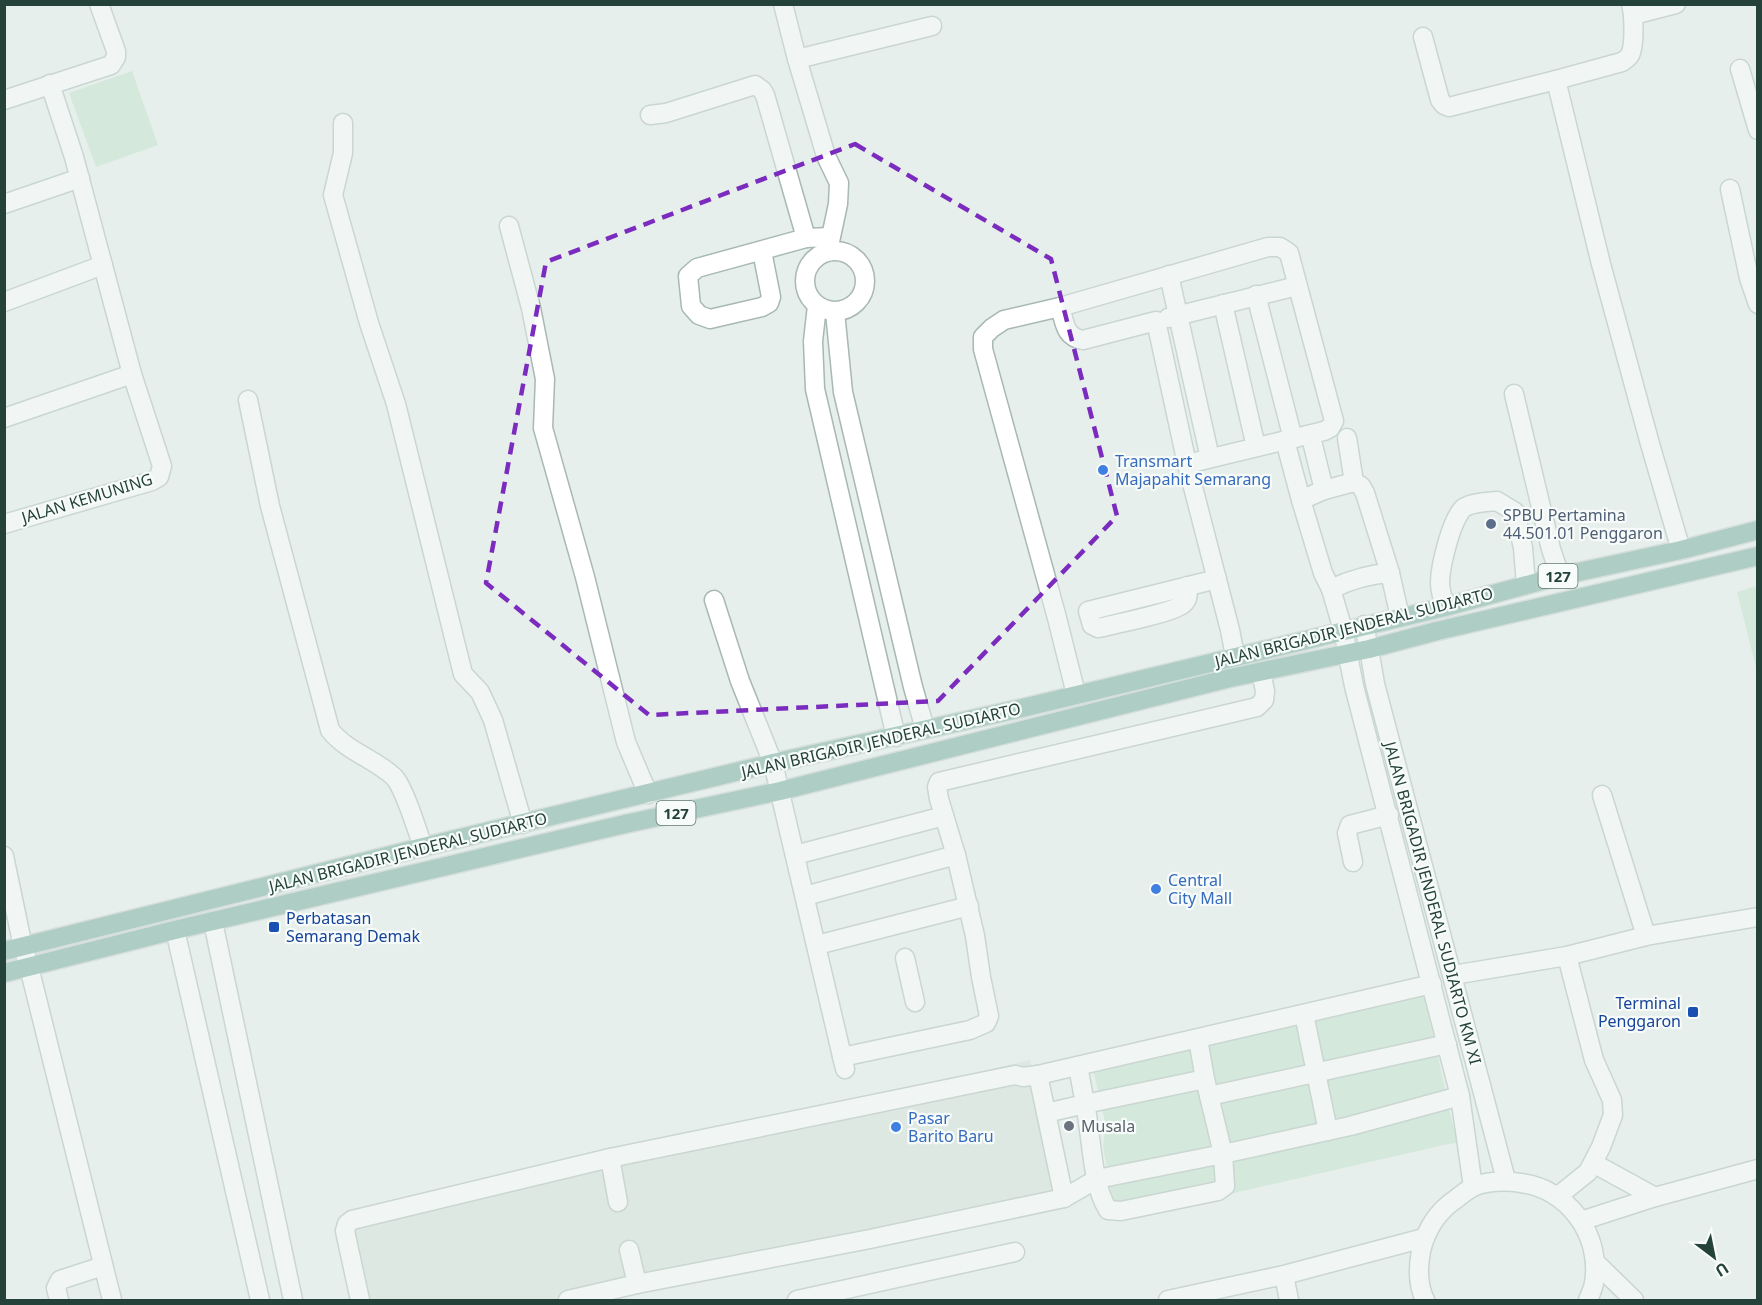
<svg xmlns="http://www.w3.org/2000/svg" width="1762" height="1305" viewBox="0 0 1762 1305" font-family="'Noto Sans',sans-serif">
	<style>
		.built { fill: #d4dfda }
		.green { fill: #bfe0c8 }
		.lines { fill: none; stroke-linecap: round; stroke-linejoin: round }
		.minor-casing { stroke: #a8b8b2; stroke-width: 21 }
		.major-casing { stroke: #c2cac8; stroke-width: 21 }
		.minor { stroke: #fff; stroke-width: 18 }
		.major { stroke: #6aa596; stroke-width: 18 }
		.marked { fill: none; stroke: #7b2cbf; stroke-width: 4.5; stroke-dasharray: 12 8; stroke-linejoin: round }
		.shop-dot { fill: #3f7fe0; stroke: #f7fbf9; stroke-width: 2 }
		.service-dot { fill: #5c6f8a; stroke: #f7fbf9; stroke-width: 2 }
		.transit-dot { fill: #1a4fb4; stroke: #f7fbf9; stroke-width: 2 }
		.worship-dot { fill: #6b7280; stroke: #f7fbf9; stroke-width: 2 }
		.labels { text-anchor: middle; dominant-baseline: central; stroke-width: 4.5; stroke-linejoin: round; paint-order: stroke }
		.shield { fill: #f7fbf9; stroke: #637a73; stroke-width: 1.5 }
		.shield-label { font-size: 15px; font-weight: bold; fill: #24423a }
		.shop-label { font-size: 16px; fill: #366cbe; stroke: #f7fbf9; text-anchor: start }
		.street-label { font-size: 16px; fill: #24423a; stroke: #f7fbf9 }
		.service-label { font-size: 16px; fill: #4e5e75; stroke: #f7fbf9; text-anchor: start }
		.transit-label { font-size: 16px; fill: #164399; stroke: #f7fbf9; text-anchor: start }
		.worship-label { font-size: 16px; fill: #5b616d; stroke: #f7fbf9; text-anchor: start }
	</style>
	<rect width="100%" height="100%" fill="#e6efeb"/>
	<path class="built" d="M 1030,1060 L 1061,1194 L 608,1300 L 355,1300 L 337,1223 Z"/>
	<g class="green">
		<path d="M 132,71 L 158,145 L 96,167 L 69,93 Z"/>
		<path d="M 1757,586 L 1758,586 L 1757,671 L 1737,592 Z"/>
		<path d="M 1421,981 L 1457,1143 L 1448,1144 L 1116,1220 L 1103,1146 L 1106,1126 L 1091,1060 Z"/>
	</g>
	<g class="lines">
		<defs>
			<g id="minor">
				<path d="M 783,4 L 797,59 L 826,156 L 839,183 L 838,204 L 828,251"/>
				<path d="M 1633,15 L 1676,4"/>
				<path d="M 1423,37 L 1440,100 L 1444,105 L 1449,107 L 1556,80 L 1622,62 C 1625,60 1628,58 1630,55 C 1635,45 1634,15 1631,4"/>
				<path d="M 797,59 L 932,26"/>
				<path d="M 1740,69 L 1758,130"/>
				<path d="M 1556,80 L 1601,264 L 1650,444 L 1681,550"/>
				<path d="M 4,100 L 111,65 L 116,57 L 116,51 L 99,4"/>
				<path d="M 650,115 L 666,113 L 755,85 L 762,90 L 765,95 L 806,238 L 830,237"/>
				<path d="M 343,123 L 343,153 L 333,195 L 369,323 L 396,404 L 463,674 L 480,692 L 493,720 L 523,824"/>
				<path d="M 1730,189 L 1749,278 L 1758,304"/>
				<path d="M 4,204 L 80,178"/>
				<path d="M 509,226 L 531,308 L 545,379 L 543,428 L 585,577 L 626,742 L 648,794"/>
				<circle cx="835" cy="281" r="30"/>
				<path d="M 762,251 L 771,297 L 769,303 L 762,307 L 710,319 L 699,315 L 691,306 L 688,276 L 697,268 L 806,238"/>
				<path d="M 1169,275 L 1210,458"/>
				<path d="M 1256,295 L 1293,439"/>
				<path d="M 4,302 L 103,265"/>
				<path d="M 1223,304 L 1256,447"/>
				<path d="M 817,306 L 813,341 L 815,389 L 896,737"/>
				<path d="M 1060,307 C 1065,322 1064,337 1083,340 L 1156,321 L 1187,464 L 1230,630 L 1235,656"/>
				<path d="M 835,312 L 843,392 L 913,687 L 925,729"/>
				<path d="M 1168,318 L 1297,286"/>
				<path d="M 1514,394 L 1551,549 L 1560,576"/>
				<path d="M 248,400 L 270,506 L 330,730 C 346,751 375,759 394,777 C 404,787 418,833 423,847"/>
				<path d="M 4,418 L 132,374"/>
				<path d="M 1347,438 L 1354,482"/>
				<path d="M 1312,441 L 1324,490"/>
				<path d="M 1287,448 L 1301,500"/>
				<path d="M 4,524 L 152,481 L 159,477 L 162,466 L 132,374 L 74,157 L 50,84"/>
				<path d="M 1187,586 C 1188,592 1189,599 1183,604 C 1172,613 1116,624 1098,628 L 1092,625 L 1088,611 L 1217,579"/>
				<path d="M 1331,589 L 1323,573 L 1301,500 L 1324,490 L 1354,482 L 1361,486 L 1365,493 L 1390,573"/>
				<path d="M 714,600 L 740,681 L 773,763 L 845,1069"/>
				<path d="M 1445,607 C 1443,599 1440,591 1440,583 C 1440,567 1452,515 1465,507 C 1474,502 1487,502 1497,501 L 1515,512 L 1523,548 L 1526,585"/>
				<path d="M 1400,617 L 1390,573 C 1369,574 1350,580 1331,589 L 1343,630 L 1354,686 L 1460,1096 L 1473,1187"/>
				<path d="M 1364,625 L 1369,649 L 1375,684 L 1506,1180"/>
				<path d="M 1076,694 L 1057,618 L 983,349 L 983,337 L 992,328 L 1004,320 L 1060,307 L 1268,247 L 1280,247 L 1289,253 L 1334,421 L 1330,428 L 1324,431 L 1187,464"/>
				<path d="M 1602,795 L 1646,936"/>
				<path d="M 795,855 L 944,816"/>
				<path d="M 4,856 L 23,947 L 29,967 L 112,1300"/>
				<path d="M 1353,862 L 1347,833 L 1350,825 L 1389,815"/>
				<path d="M 805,896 L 956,855"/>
				<path d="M 213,922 L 293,1300"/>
				<path d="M 175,930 L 260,1300"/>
				<path d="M 817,945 L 969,906"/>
				<path d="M 905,958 L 915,1002"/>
				<path d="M 1453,975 L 1567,956 L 1646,936 L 1758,917"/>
				<path d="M 1304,1014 L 1328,1131"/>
				<path d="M 1198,1039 L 1205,1079"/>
				<path d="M 842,1057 L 970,1030 L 986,1023 L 989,1016 L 981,977 L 975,936 L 956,855 L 939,799 L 937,787 L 939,782 L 1257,707 L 1264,700 L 1265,691 L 1261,672"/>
				<path d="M 1038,1075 L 1432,984"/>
				<path d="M 1205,1079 L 1223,1154 L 1225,1186 L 1218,1191 L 1121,1211 L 1108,1210 C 1091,1183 1092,1136 1085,1104 Z"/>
				<path d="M 1209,1096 L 1447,1044"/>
				<path d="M 1046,1113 L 1085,1104 L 1078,1066"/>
				<path d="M 610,1158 L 618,1202"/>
				<path d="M 1593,1163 L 1655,1197"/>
				<path d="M 1558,1196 L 1588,1172 L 1601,1147 L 1613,1115 L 1612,1100 L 1594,1060 L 1567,956"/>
				<path d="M 1581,1221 L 1655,1197 L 1758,1169"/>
				<path d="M 629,1250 L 637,1284"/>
				<path d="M 1595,1262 L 1634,1300"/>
				<path d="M 1284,1275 L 1289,1300"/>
				<path d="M 59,1300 L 56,1288 L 60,1280 L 103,1266"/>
				<path d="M 360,1300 L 345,1231 L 347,1224 L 352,1220 L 610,1158 L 1015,1075 L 1023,1077 L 1038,1075 L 1064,1198"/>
				<path d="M 568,1300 L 637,1284 L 870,1239 L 1064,1198 L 1097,1179 L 1223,1154 L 1350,1126 L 1460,1096"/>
				<path d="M 797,1300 L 1015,1252"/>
				<path d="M 1168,1300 L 1284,1275 L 1424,1238"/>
				<path d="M 1425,1300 C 1418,1286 1418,1267 1421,1251 C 1426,1230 1438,1211 1456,1199 C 1461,1195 1466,1191 1471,1188 C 1484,1181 1506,1180 1521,1183 C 1568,1189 1602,1235 1594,1283 C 1593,1289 1590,1295 1588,1300"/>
			</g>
			<g id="major">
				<path d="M 4,951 L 423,847 L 773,763 L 1018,709 L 1445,607 L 1560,576 L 1681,550 L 1758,530"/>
				<path d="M 4,973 L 175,930 L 434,869 L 625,824 L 780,791 L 1230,678 L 1369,649 L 1437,631 L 1758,556"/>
			</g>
		</defs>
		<use href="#minor" class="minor-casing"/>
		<use href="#major" class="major-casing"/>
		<use href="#minor" class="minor"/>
		<use href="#major" class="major"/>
	</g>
	<path d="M0 0H1762V1305H0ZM 855,144 L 1051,259 L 1117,516 L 938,701 L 649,715 L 486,583 L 546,262 Z" fill="#e6efeb" fill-opacity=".55" fill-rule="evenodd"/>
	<path class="marked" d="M 855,144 L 1051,259 L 1117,516 L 938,701 L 649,715 L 486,583 L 546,262 Z"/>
	<g class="shop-dot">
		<circle cx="1103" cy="470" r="6"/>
		<circle cx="1156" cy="889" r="6"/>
		<circle cx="896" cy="1127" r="6"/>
	</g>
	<circle class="service-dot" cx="1491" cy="524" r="6"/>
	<g class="transit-dot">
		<rect x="268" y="921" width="12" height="12" rx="3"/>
		<rect x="1687" y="1006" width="12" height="12" rx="3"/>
	</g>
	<circle class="worship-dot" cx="1069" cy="1126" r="6"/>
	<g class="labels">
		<g class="shield">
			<rect x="1538.5" y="564" width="39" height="24" rx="4.5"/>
			<rect x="656.5" y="801" width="39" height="24" rx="4.5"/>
		</g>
		<g class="shield-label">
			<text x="1558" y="576">127</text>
			<text x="676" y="813">127</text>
		</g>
		<g class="shop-label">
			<text x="1115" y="461">Transmart<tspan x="1115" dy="18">Majapahit Semarang</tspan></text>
			<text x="1168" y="880">Central<tspan x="1168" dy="18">City Mall</tspan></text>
			<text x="908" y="1118">Pasar<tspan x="908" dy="18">Barito Baru</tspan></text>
		</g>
		<g class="street-label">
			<text transform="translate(87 498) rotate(-17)">JALAN KEMUNING</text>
			<text transform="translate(1354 627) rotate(-14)">JALAN BRIGADIR JENDERAL SUDIARTO</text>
			<text transform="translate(881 740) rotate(-13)">JALAN BRIGADIR JENDERAL SUDIARTO</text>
			<text transform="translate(408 852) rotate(-14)">JALAN BRIGADIR JENDERAL SUDIARTO</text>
			<text transform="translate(1433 903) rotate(75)">JALAN BRIGADIR JENDERAL SUDIARTO KM XI</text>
		</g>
		<g class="service-label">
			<text x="1503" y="515">SPBU Pertamina<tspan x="1503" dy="18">44.501.01 Penggaron</tspan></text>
		</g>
		<g class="transit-label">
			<text x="286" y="918">Perbatasan<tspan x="286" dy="18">Semarang Demak</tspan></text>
			<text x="1681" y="1003" text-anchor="end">Terminal<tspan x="1681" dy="18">Penggaron</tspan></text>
		</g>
		<g class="worship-label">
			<text x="1081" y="1126">Musala</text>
		</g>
	</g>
	<rect width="1762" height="1305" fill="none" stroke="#24423a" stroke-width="12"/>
	<g transform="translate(1714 1257) rotate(148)" stroke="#f7fbf9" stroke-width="4.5" paint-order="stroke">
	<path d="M0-4.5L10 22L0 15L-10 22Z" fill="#24423a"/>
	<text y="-9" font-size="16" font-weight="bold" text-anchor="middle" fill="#24423a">U</text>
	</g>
</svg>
